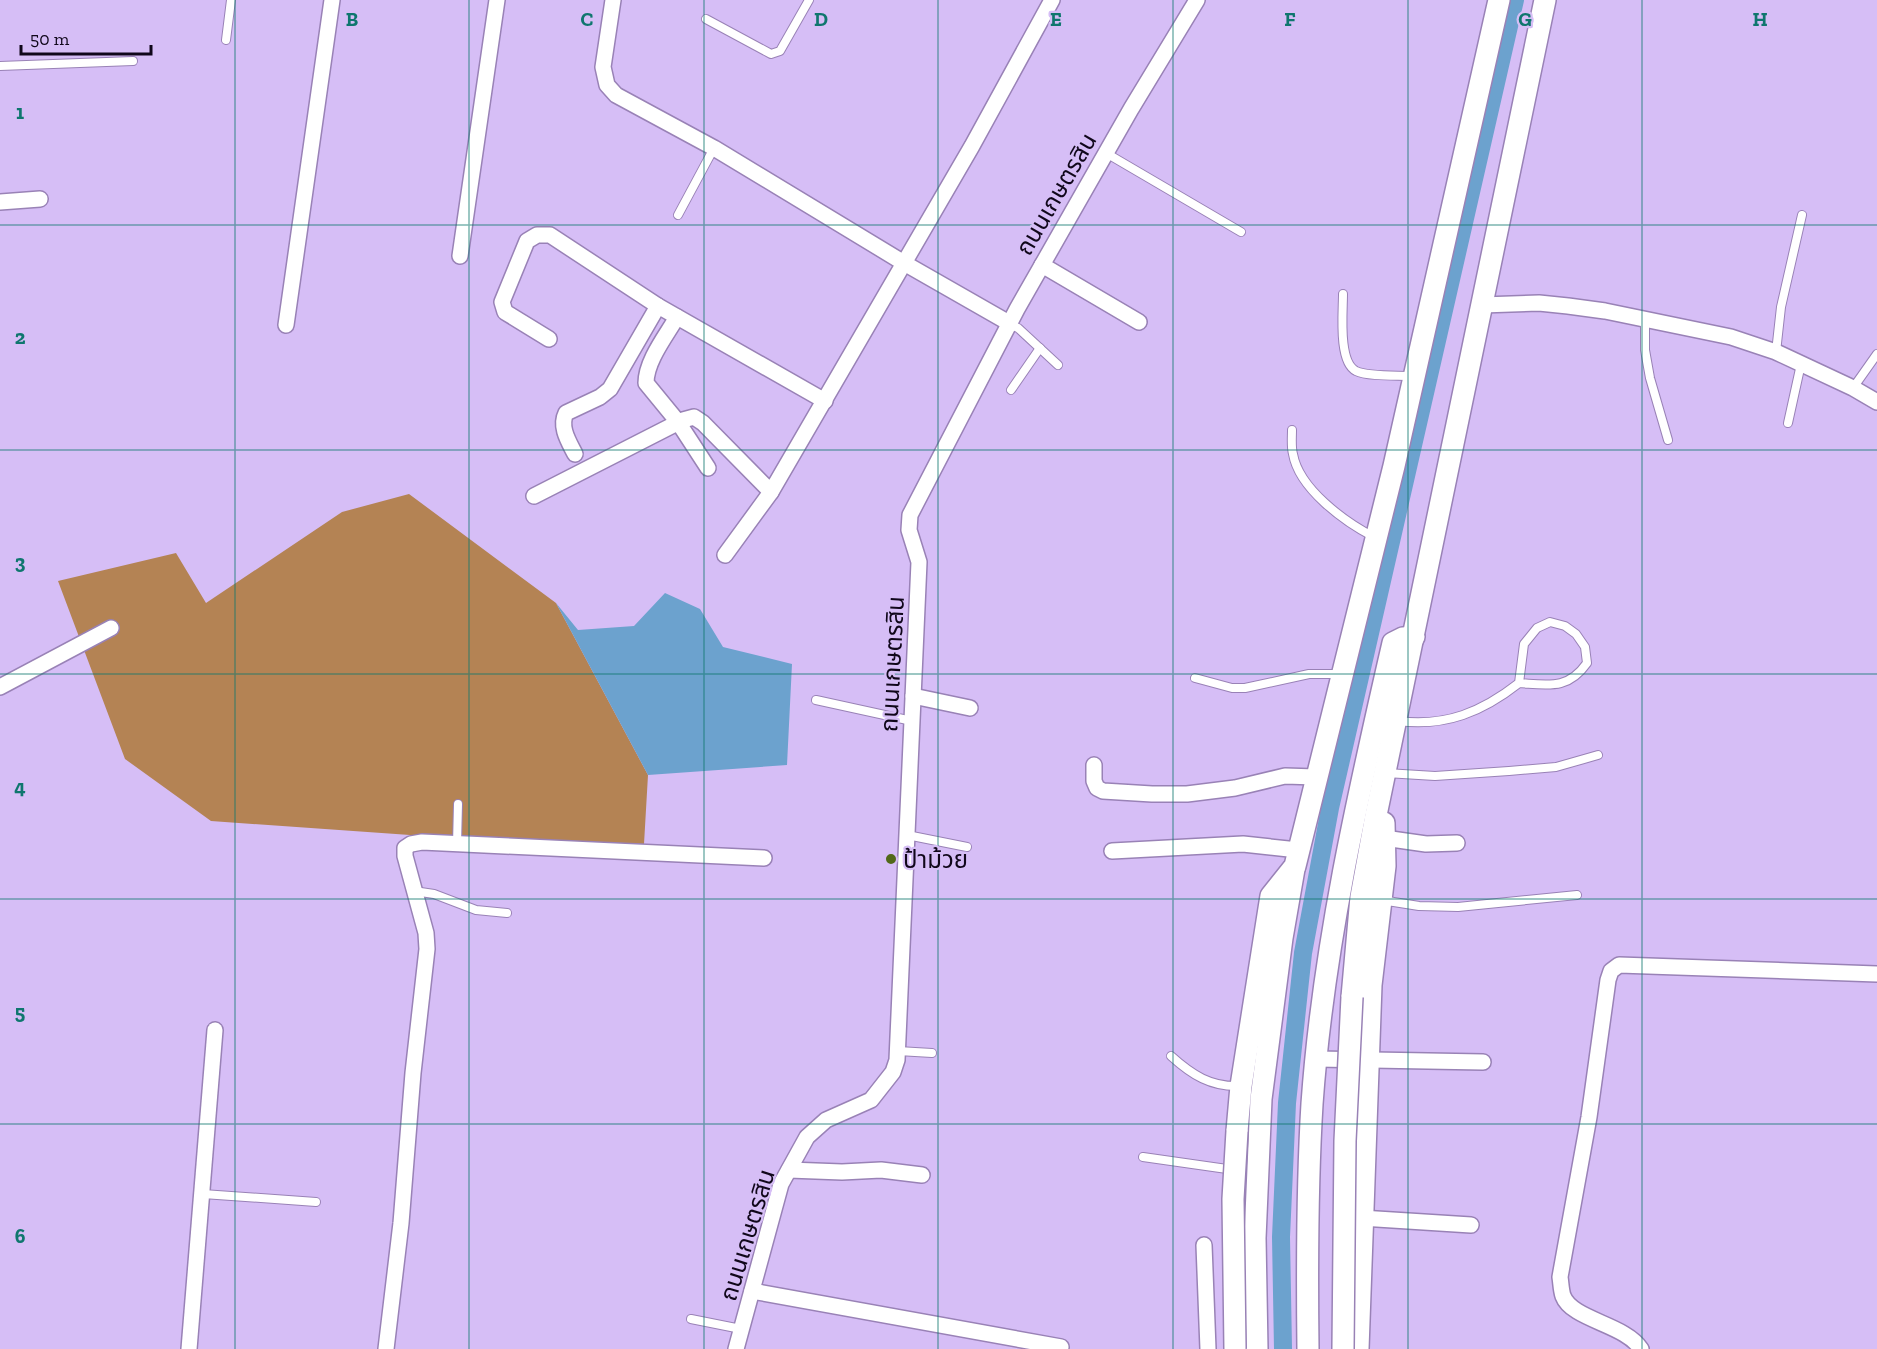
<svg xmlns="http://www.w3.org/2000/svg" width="1877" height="1349" viewBox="0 0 1877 1349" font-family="'Zilla Slab','Noto Sans Thai',serif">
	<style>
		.forest { fill: #b48354 }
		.water { fill: #6ca2ce }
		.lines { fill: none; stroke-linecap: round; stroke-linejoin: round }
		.canal { stroke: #6ca2ce; stroke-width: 18 }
		.lane-casing { stroke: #9982b6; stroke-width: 10 }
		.street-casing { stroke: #9982b6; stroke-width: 18 }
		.secondary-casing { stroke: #9982b6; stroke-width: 24 }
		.lane { stroke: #fff; stroke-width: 8 }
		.street { stroke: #fff; stroke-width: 15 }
		.secondary { stroke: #fff; stroke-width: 21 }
		.secondary-bridge-casing { stroke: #9982b6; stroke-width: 24; stroke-linecap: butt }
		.secondary-bridge { stroke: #fff; stroke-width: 21 }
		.grid { fill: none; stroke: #0f766e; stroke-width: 1.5; stroke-opacity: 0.55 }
		.poi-dot { fill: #516818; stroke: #d6bef6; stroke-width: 2 }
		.labels { text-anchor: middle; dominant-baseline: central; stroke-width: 4.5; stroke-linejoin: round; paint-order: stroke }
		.street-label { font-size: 24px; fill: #10071a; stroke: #d6bef6 }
		.poi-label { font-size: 24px; fill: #10071a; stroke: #d6bef6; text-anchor: start }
		.grid-label { font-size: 20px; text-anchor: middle; font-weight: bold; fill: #0f766e; stroke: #d6bef6; stroke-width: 4.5; stroke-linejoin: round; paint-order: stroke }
	</style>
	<rect width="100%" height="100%" fill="#d6bef6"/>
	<path class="forest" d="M 409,494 L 556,603 L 648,775 L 644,844 L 410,835 L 211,821 L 125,759 L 58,581 L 176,553 L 206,603 L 342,512 Z"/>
	<path class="water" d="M 665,593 L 700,609 L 723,647 L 792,664 L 787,765 L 648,775 L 556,603 L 578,630 L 634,626 Z"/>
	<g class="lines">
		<path class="canal" d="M 1283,1349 L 1281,1237 L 1287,1103 L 1303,953 L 1330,808 L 1515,0"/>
		<defs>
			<g id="lane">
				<path d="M 706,19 L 771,54 L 780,51 L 809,0"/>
				<path d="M 226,40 L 231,0"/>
				<path d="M 0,66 L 133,61"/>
				<path d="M 1106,153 L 1241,232"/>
				<path d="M 678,215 L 714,148"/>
				<path d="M 1343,294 C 1343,312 1338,362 1356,371 C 1369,377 1398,375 1413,376"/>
				<path d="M 1645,319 L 1645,350 L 1650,378 L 1668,440"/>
				<path d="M 1009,324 L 1018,328 L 1058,365"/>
				<path d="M 1776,352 L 1781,307 L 1802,215"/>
				<path d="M 1853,388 L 1877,354"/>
				<path d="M 1011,390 L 1040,348"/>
				<path d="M 1788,423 L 1801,364"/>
				<path d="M 1292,430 C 1292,438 1291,447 1293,454 C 1299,489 1345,522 1374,537"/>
				<path d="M 1195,678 L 1232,688 L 1245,688 L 1309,674 L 1340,674"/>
				<path d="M 816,700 L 912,721"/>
				<path d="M 1398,721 C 1446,727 1482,712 1519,683 C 1549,685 1568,690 1587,663 L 1585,647 L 1576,634 L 1565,626 L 1550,622 L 1537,628 L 1524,644 L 1519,683"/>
				<path d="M 1386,773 L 1435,776 L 1509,771 L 1556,767 L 1598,755"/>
				<path d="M 907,835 L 967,847"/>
				<path d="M 457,844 L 458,804"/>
				<path d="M 414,891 L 434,894 L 476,910 L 507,913"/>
				<path d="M 1381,900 L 1419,906 L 1458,907 L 1577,895"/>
				<path d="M 898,1051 L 932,1053"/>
				<path d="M 1171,1056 C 1192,1075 1211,1087 1239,1086"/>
				<path d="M 1143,1157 L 1234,1170"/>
				<path d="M 203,1194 L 316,1202"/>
				<path d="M 691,1319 L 741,1329"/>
			</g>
			<g id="street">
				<path d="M 613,0 L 603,67 L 607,85 L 616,95 L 714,148 L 904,263 L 1009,323"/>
				<path d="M 0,202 L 40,199"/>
				<path d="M 460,256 L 497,0"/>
				<path d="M 1042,265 L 1139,322"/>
				<path d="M 1482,305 L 1539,303 L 1568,306 L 1605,311 L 1731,337 L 1776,352 L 1853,388 L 1877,402"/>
				<path d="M 677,317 C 666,336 646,361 646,383 L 678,422 L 708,468"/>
				<path d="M 286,325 L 332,0"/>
				<path d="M 549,339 L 505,312 L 502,302 L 527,241 L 537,235 L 550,235 L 658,306 L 825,401"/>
				<path d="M 575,454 C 569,442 559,427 566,413 L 600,397 L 610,389 L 658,306"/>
				<path d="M 534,496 L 683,420 L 694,417 L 703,423 L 771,492 L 972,146 L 1052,0"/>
				<path d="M 725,555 L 771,492"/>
				<path d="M 0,687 L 111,628"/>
				<path d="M 913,696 L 970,708"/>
				<path d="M 1094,765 L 1094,781 L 1097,788 L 1103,791 L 1152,794 L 1187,794 L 1235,788 L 1285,776 L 1316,777"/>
				<path d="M 1377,837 L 1426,844 L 1457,843"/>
				<path d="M 1112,851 L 1243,844 L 1298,850"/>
				<path d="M 1317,1059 L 1483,1062"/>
				<path d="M 789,1170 L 842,1172 L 881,1170 L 922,1175"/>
				<path d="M 1361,1218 L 1471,1225"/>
				<path d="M 1204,1245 L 1208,1349"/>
				<path d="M 752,1291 L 1061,1347"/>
				<path d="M 189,1349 L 215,1030"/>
				<path d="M 386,1349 L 401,1223 L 413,1073 L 427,949 L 426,933 L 405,856 L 405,848 L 411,844 L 422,842 L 764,858"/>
				<path d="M 736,1349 L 781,1184 L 807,1137 L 826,1120 L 871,1100 L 893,1072 L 897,1060 L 919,562 L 909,530 L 910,515 L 1017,309 L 1131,109 L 1197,0"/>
				<path d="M 1641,1349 C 1625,1324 1572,1320 1563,1296 C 1561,1290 1561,1283 1560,1277 L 1589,1117 L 1608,980 L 1611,971 L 1619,965 L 1877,974"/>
			</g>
			<g id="secondary">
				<path d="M 1352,997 L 1361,897 L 1376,815 L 1545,0"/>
				<path d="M 1237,1131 L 1241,1086 L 1271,896 L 1295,866 L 1394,466 L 1499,0"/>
				<path d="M 1257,1349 L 1255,1238 L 1261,1099 L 1282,938 L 1294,869"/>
				<path d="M 1308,1349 C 1307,1267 1307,1186 1312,1104 C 1323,948 1358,795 1393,643 L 1403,638 L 1414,637"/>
				<path d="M 1358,1349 L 1371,985 L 1385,866 L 1384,823"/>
			</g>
		</defs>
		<use href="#lane" class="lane-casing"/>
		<use href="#street" class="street-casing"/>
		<use href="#secondary" class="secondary-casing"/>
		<use href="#lane" class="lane"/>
		<use href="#street" class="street"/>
		<use href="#secondary" class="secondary"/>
		<defs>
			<g id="secondary-bridge">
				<path d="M 1235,1349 L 1233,1199 L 1237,1131"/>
				<path d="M 1343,1349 L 1345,1141 L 1352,997"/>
			</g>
		</defs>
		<use href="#secondary-bridge" class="secondary-bridge-casing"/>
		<use href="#secondary-bridge" class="secondary-bridge"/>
	</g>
	<path class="grid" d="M 235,0 L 235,1349M 469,0 L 469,1349M 704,0 L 704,1349M 938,0 L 938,1349M 1173,0 L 1173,1349M 1408,0 L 1408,1349M 1642,0 L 1642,1349M 0,225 L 1877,225M 0,450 L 1877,450M 0,674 L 1877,674M 0,899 L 1877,899M 0,1124 L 1877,1124"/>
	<circle class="poi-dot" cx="891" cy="859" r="6"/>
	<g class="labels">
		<g class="street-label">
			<text transform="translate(1056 194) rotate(-60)">ถนนเกษตรสิน</text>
			<text transform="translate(892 664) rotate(-87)">ถนนเกษตรสิน</text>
			<text transform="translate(747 1235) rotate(-73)">ถนนเกษตรสิน</text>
		</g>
		<g class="poi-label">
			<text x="903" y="859">ป้าม้วย</text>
		</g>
	</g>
	<g class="grid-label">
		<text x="352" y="26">B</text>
		<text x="587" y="26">C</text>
		<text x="821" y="26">D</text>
		<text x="1056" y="26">E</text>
		<text x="1290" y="26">F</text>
		<text x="1525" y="26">G</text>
		<text x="1760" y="26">H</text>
		<text x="20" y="119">1</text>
		<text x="20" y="344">2</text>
		<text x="20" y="569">3</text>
		<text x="20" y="794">4</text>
		<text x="20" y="1019">5</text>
		<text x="20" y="1243">6</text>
	</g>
	<path d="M21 45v9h130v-9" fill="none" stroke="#10071a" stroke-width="3"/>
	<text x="30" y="45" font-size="18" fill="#10071a" stroke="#d6bef6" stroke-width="4.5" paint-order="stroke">50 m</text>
</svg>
